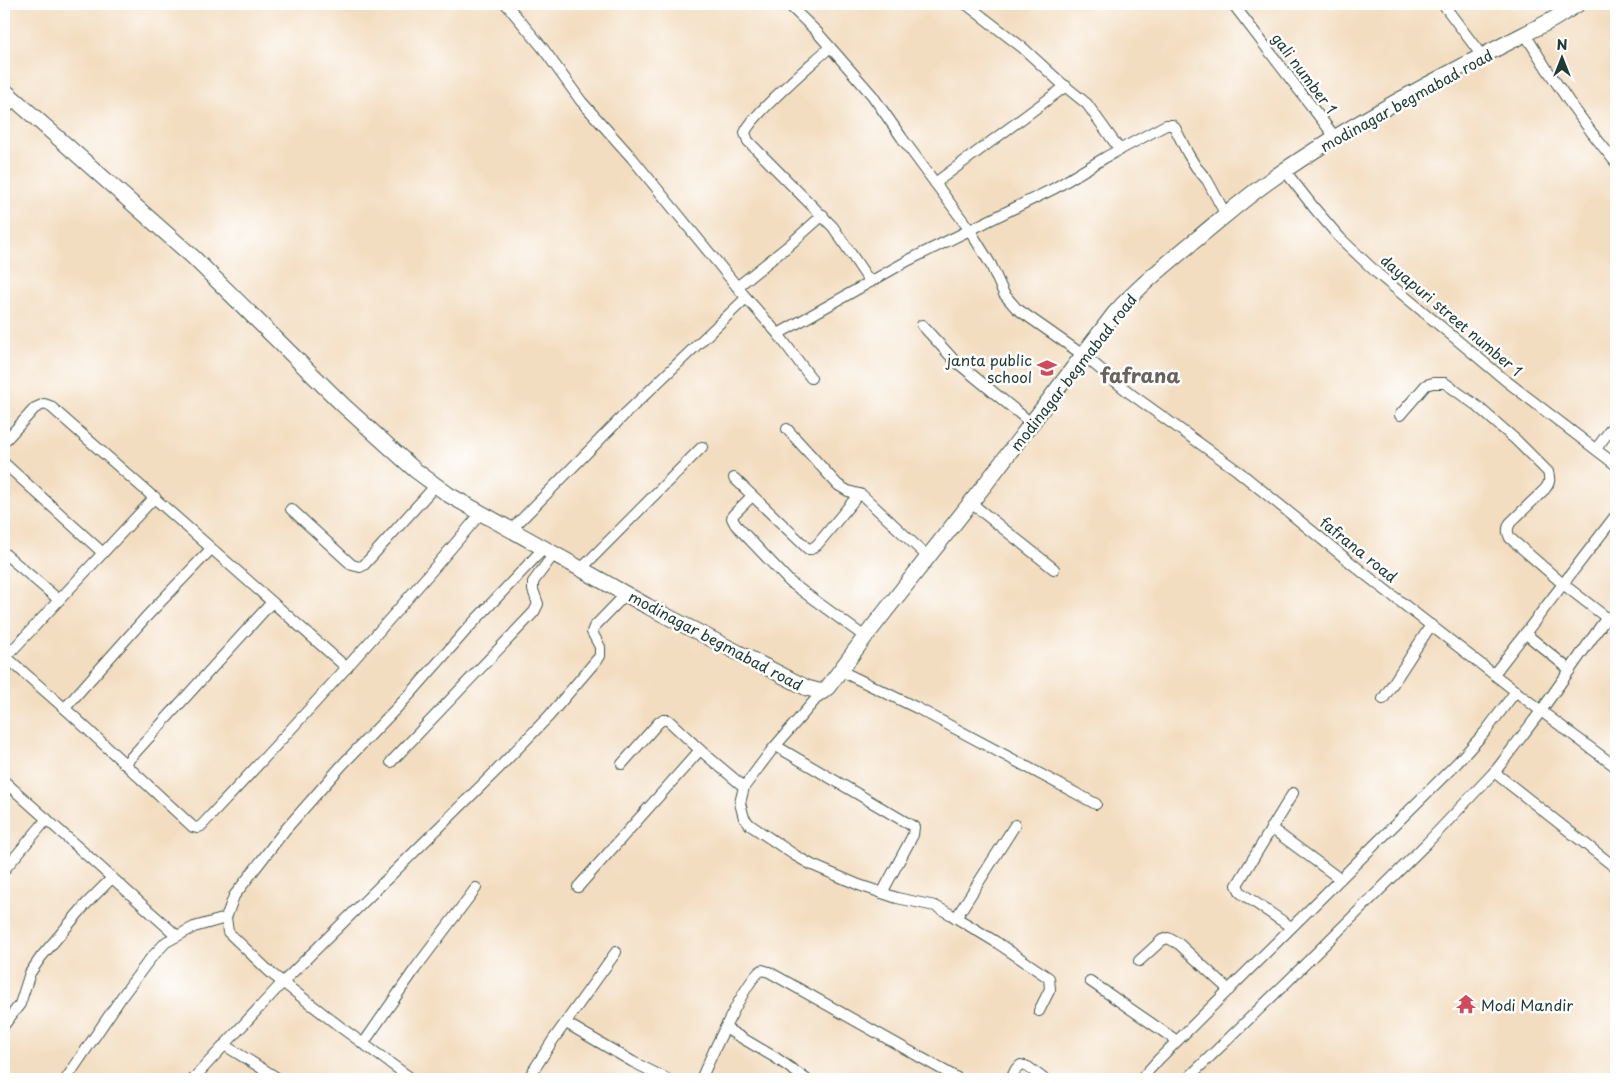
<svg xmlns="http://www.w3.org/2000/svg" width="1620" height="1083" viewBox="0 0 1620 1083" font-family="'Playpen Sans',sans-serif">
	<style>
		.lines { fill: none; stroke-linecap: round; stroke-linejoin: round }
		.street-casing { stroke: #3f5549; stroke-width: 12 }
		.secondary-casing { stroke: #3f5549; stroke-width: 17 }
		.street { stroke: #fff; stroke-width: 10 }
		.secondary { stroke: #fff; stroke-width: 15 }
		.labels { text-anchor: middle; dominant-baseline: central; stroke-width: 5; stroke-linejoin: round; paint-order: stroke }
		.street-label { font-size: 15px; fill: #1f3d34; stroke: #fff }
		.poi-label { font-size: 15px; fill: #1f3d34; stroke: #fff; text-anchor: end }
		.district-label { font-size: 20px; font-weight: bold; fill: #68635b; stroke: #fff }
	</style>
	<rect width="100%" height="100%" fill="#fff"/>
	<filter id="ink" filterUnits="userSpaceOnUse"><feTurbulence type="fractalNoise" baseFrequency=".02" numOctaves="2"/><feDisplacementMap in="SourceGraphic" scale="10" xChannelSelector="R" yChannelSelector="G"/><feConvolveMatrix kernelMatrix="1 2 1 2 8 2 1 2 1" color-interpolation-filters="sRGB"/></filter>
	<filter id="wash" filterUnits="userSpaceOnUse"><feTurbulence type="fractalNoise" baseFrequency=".0096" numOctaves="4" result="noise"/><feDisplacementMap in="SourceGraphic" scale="20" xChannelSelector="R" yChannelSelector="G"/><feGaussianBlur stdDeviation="1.12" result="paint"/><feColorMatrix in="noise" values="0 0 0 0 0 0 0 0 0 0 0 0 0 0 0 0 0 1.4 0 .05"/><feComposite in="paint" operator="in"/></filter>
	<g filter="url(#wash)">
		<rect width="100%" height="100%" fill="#f3ddc0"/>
	</g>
	<g filter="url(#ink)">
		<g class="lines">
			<defs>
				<g id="street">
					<path d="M 506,4 L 542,47 L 581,101 L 632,158 L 743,294 L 778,334 L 811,378"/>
					<path d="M 788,4 L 816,31 L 872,95 L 902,138 L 969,229 L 991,265 L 1004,294 L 1016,308 L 1083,355 L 1131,394 L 1238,471 L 1366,575 L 1541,711 L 1616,767"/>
					<path d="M 966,4 L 1023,48 L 1060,82 L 1087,104 L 1120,150"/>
					<path d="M 1233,4 L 1335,137"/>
					<path d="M 1443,4 L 1482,56"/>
					<path d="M 1525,34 C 1552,79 1582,122 1616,163"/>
					<path d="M 830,47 C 813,63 751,115 745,133 L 748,141 L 833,227 L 870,282"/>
					<path d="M 4,112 L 14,98"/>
					<path d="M 1285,171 L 1315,209 L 1341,239 L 1378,274 L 1505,380 L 1616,465"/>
					<path d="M 935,183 L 1066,86"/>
					<path d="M 737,287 L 787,247 L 823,215"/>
					<path d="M 922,325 L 954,360 L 1031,423"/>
					<path d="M 778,334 L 909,260 L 1055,188 L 1106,157 L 1166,125 L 1172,125 L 1175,128 L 1188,154 L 1196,167 L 1207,180 L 1226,215"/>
					<path d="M 1400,415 L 1426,385 L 1433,383 L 1445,383 L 1477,406 L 1516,440 L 1548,472 C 1550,479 1550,483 1545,489 L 1510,523 C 1507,529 1507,532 1510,538 L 1563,584 L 1616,625"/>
					<path d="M 787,429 L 838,485 L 848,491 L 862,495 L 928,557"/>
					<path d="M 4,442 L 35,408 L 44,404 L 50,406 L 347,668"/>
					<path d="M 1596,449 L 1616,422"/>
					<path d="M 4,463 L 103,553"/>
					<path d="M 734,478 L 808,549 L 811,549 L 817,545 L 859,494"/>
					<path d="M 752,496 L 733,515 L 732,518 L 735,524 L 790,582 L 865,637"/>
					<path d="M 971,503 L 1054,569"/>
					<path d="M 291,509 L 352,565 L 360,567 L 364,565 L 435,486"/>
					<path d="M 511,530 L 626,413 L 746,298"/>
					<path d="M 4,553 L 59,600"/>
					<path d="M 581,569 L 702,447"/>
					<path d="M 1526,634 L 1570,670"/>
					<path d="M 4,655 L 71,714 L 193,827 L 197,828 L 201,826 C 297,724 391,620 481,513"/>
					<path d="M 6,657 L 155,497"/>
					<path d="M 841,671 L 917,708 L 1096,804"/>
					<path d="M 1494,674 L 1616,515"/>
					<path d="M 822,692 L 771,751 L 744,787 L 740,803 L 744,818 L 750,825 L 796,856 L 812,865 L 859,885 L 897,898 L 935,906 L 950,914 L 996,942 L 1049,978 L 1050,989 L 1039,1011"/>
					<path d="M 1383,699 L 1431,625"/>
					<path d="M 65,708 L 146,617 L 211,549"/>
					<path d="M 776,746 L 914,827 L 913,835 L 882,893"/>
					<path d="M 391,762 L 534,612 L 538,604 L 533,590 L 533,582 L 554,554"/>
					<path d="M 125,764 L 272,602"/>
					<path d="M 622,764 L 659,722 L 662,720 L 668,720 L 700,750 L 744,787"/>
					<path d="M 1494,772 L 1616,868"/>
					<path d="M 4,781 L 176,935"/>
					<path d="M 1271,828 L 1340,879"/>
					<path d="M 4,870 L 47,819"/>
					<path d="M 578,887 L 700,750"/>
					<path d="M 956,918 L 1015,825"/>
					<path d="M 1291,927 L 1241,893 L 1237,885 L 1293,793"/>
					<path d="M 1139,961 L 1162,940 L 1168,938 L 1179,944 L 1229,990"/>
					<path d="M 1090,981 L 1177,1041"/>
					<path d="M 566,1023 L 633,1062 L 667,1079"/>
					<path d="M 4,1025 L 20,1004 L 30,973 L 41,957 L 87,903 L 112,878"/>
					<path d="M 725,1028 L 776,1058 L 806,1079"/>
					<path d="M 363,1044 L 415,969 L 476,888"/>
					<path d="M 224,1045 L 279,1079"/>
					<path d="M 66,1079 L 123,995 L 150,959 L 166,942 L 194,927 L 226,918"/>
					<path d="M 193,1079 L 283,982 L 497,770 L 549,716 L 600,656 L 600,647 L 592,632 L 594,627 L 626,594"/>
					<path d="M 412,1079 L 343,1029 L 272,974 L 228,932 L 226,918 L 234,896 L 285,830 L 343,764 L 412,692 L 469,627 L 544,548"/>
					<path d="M 528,1079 L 553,1040 L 616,952"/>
					<path d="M 701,1079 C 710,1059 746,978 762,970 L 769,972 L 959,1079"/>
					<path d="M 1011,1079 L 1016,1069 L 1021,1065 L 1028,1067 L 1044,1079"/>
					<path d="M 1141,1079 L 1159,1059 L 1457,763 L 1485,732 L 1516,691"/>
					<path d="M 1187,1079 L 1287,982 L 1426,844 L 1497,769 L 1541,711 L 1607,617"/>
				</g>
				<path id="secondary" d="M 4,90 L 193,257 L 343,405 L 415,470 L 449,495 L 647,606 L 807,688 L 822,692 L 828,687 L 865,637 L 987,482 L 1114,314 C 1139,286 1169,262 1198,238 C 1222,218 1246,197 1272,179 C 1360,117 1457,69 1552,20 L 1578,4"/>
			</defs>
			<use href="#street" class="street-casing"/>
			<use href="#secondary" class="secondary-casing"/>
			<use href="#street" class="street"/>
			<use href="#secondary" class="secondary"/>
		</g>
	</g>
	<defs>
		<symbol id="school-bare" viewBox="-9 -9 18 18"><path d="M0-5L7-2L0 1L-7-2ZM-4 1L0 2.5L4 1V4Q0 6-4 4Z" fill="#d1495b" stroke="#fff" stroke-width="2.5" paint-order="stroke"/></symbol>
		<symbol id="temple-bare" viewBox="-9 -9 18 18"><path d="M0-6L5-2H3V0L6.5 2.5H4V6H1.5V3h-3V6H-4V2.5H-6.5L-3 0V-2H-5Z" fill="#d1495b" stroke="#fff" stroke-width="2.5" paint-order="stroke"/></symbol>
	</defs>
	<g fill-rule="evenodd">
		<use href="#school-bare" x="1033" y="354" width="28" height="28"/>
		<use href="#temple-bare" x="1452" y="990" width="28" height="28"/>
	</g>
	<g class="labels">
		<g class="street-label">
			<text transform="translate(1305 73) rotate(53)">gali number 1</text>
			<text transform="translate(1406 100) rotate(-29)">modinagar begmabad road</text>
			<text transform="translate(1452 315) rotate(40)">dayapuri street number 1</text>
			<text transform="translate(1073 372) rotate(-52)">modinagar begmabad road</text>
			<text transform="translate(1359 549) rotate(39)">fafrana road</text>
			<text transform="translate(716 640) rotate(28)">modinagar begmabad road</text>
		</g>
		<g class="poi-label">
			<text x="1032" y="359">janta public<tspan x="1032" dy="17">school</tspan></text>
			<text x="1481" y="1004" text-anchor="start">Modi Mandir</text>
		</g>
		<g class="district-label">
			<text x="1140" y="375">fafrana</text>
		</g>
	</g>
	<rect width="1620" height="1083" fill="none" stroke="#fff" stroke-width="20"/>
	<g transform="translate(1562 58)" stroke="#ffffff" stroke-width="4" paint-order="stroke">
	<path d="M0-4L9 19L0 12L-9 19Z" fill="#1f3d34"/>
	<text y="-8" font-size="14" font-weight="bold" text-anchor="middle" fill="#1f3d34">N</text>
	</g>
</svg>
